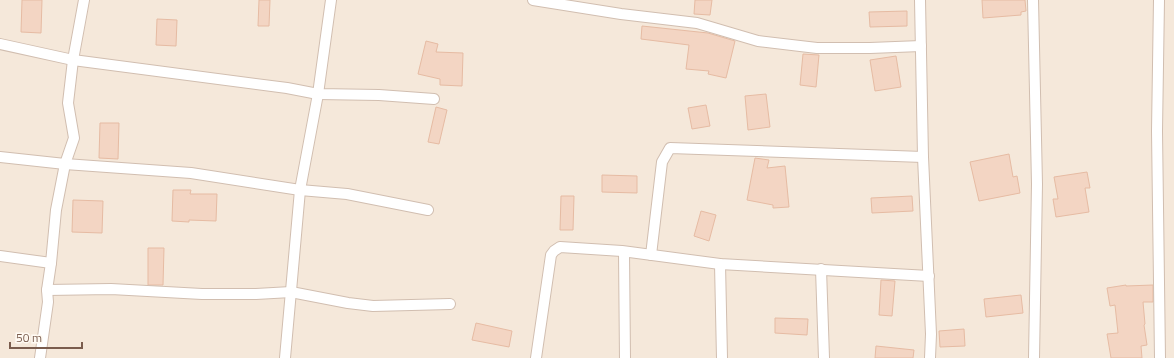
<svg xmlns="http://www.w3.org/2000/svg" width="1174" height="358" viewBox="0 0 1174 358" font-family="'Titillium Web',sans-serif">
	<style>
		.residential { fill: #f5e8da }
		.building { fill: #f3d5c3; stroke: #e6bba3 }
		.lines { fill: none; stroke-linecap: round; stroke-linejoin: round }
		.street-casing { stroke: #d1beb0; stroke-width: 12 }
		.street { stroke: #fff; stroke-width: 10 }
	</style>
	<rect width="100%" height="100%" fill="#fdf6ec"/>
	<rect class="residential" x="0" y="0" width="1174" height="358"/>
	<g class="building">
		<path d="M 22,0 L 42,0 L 41,33 L 21,32 Z"/>
		<path d="M 259,0 L 270,0 L 269,26 L 258,26 Z"/>
		<path d="M 695,0 L 712,0 L 710,15 L 694,14 Z"/>
		<path d="M 982,0 L 1025,0 L 1026,11 L 1021,12 L 1021,15 L 983,18 Z"/>
		<path d="M 907,11 L 907,26 L 870,27 L 869,12 Z"/>
		<path d="M 157,19 L 177,20 L 176,46 L 156,45 Z"/>
		<path d="M 642,26 L 708,33 L 735,41 L 726,78 L 708,74 L 709,71 L 686,69 L 689,45 L 641,39 Z"/>
		<path d="M 426,41 L 438,44 L 436,52 L 463,53 L 462,86 L 440,85 L 440,79 L 418,74 Z"/>
		<path d="M 803,54 L 819,55 L 816,87 L 800,85 Z"/>
		<path d="M 896,56 L 901,87 L 875,91 L 870,60 Z"/>
		<path d="M 766,94 L 770,127 L 748,130 L 745,96 Z"/>
		<path d="M 706,105 L 710,126 L 692,129 L 688,108 Z"/>
		<path d="M 436,107 L 447,110 L 439,144 L 428,142 Z"/>
		<path d="M 100,123 L 119,123 L 118,159 L 99,158 Z"/>
		<path d="M 1009,154 L 1013,177 L 1017,176 L 1020,193 L 979,201 L 970,162 Z"/>
		<path d="M 755,158 L 769,160 L 767,168 L 785,166 L 789,207 L 773,208 L 773,205 L 747,200 Z"/>
		<path d="M 1087,172 L 1090,188 L 1085,188 L 1089,212 L 1056,217 L 1053,199 L 1058,199 L 1054,177 Z"/>
		<path d="M 602,175 L 637,176 L 637,193 L 602,192 Z"/>
		<path d="M 173,190 L 191,190 L 190,194 L 217,194 L 216,221 L 189,220 L 189,222 L 172,221 Z"/>
		<path d="M 561,196 L 574,196 L 573,230 L 560,230 Z"/>
		<path d="M 912,196 L 913,211 L 872,213 L 871,198 Z"/>
		<path d="M 73,200 L 103,201 L 102,233 L 72,232 Z"/>
		<path d="M 701,211 L 716,215 L 709,241 L 694,236 Z"/>
		<path d="M 148,248 L 164,248 L 163,285 L 148,285 Z"/>
		<path d="M 881,280 L 895,281 L 892,316 L 879,315 Z"/>
		<path d="M 1126,285 L 1126,286 L 1153,285 L 1153,302 L 1143,302 L 1145,324 L 1144,325 L 1147,345 L 1141,346 L 1142,358 L 1111,358 L 1107,334 L 1118,333 L 1115,305 L 1110,306 L 1107,288 Z"/>
		<path d="M 1021,295 L 1023,313 L 986,317 L 984,299 Z"/>
		<path d="M 775,318 L 808,319 L 807,335 L 775,333 Z"/>
		<path d="M 476,323 L 512,331 L 509,347 L 472,340 Z"/>
		<path d="M 964,329 L 965,346 L 940,347 L 939,331 Z"/>
		<path d="M 876,346 L 914,350 L 913,358 L 875,358 Z"/>
	</g>
	<g class="lines">
		<defs>
			<g id="street">
				<path d="M 533,0 L 621,14 L 697,23 L 758,41 L 817,48 L 870,48 L 921,46"/>
				<path d="M 920,0 L 923,157 L 931,334 L 930,358"/>
				<path d="M 1033,0 L 1037,184 L 1034,358"/>
				<path d="M 1159,0 L 1157,131 L 1160,358"/>
				<path d="M 0,44 L 73,60 L 287,88 L 318,94 L 379,95 L 434,99"/>
				<path d="M 0,157 L 65,164 L 191,173 L 300,190 L 347,194 L 428,210"/>
				<path d="M 624,252 L 625,358"/>
				<path d="M 651,255 L 662,162 L 670,148 L 923,157"/>
				<path d="M 0,256 L 51,263"/>
				<path d="M 720,264 L 722,358"/>
				<path d="M 821,269 L 824,358"/>
				<path d="M 47,290 L 111,289 L 202,294 L 256,294 L 291,292 L 348,303 L 373,306 L 450,304"/>
				<path d="M 40,358 L 48,302 L 47,290 L 51,263 L 56,210 L 65,164 L 74,138 L 68,103 L 73,60 L 84,0"/>
				<path d="M 285,358 L 300,190 L 318,94 L 331,0"/>
				<path d="M 536,358 L 551,255 L 554,251 L 560,247 L 622,251 L 720,264 L 929,276"/>
			</g>
		</defs>
		<use href="#street" class="street-casing"/>
		<use href="#street" class="street"/>
	</g>
	<path d="M10 342v6h72v-6" fill="none" stroke="#7a5c4d" stroke-width="2"/>
	<text x="16" y="342" font-size="12" fill="#7a5c4d" stroke="#fffaf3" stroke-width="3" paint-order="stroke">50 m</text>
</svg>
